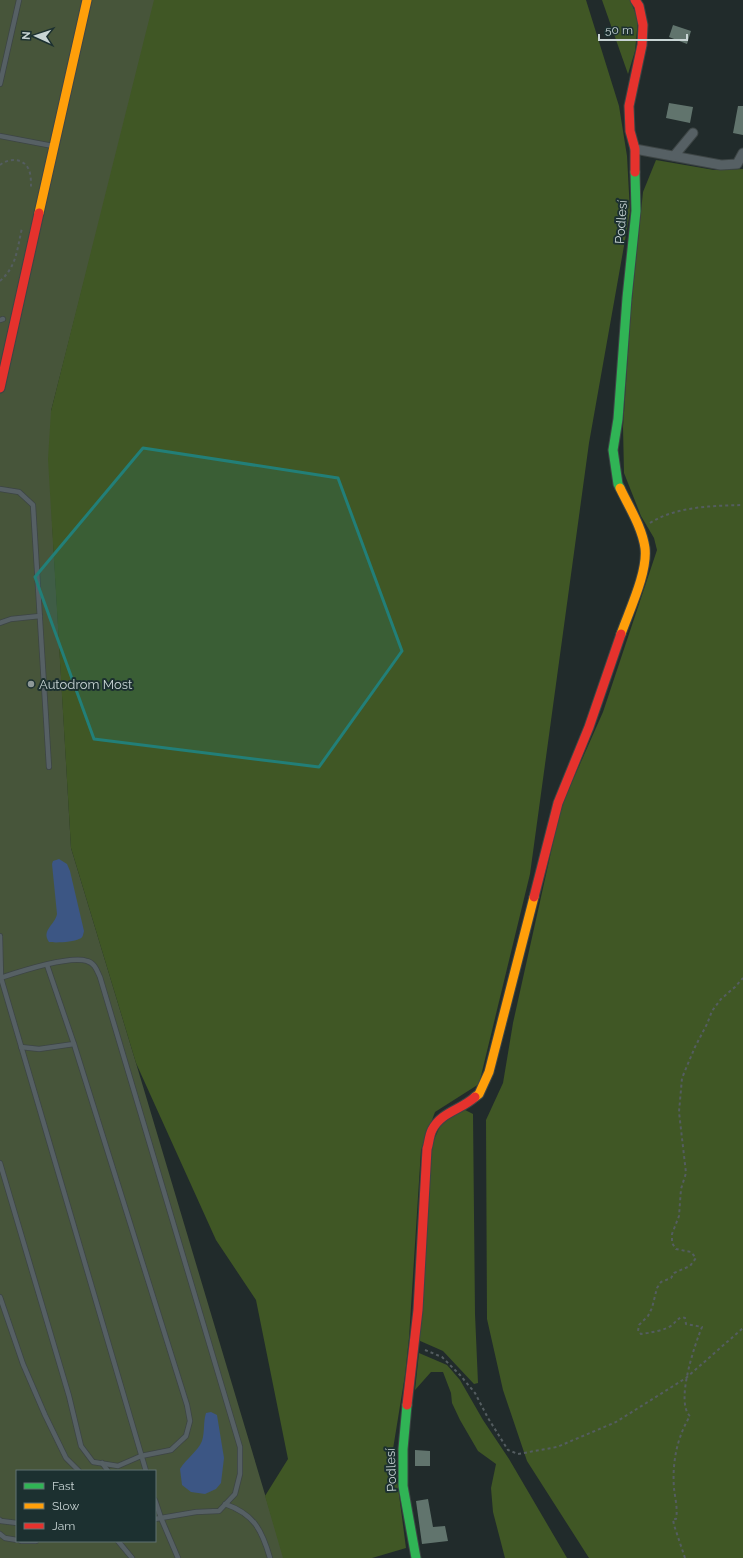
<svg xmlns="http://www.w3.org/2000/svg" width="743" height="1558" viewBox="0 0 743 1558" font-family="Raleway,sans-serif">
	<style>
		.green { fill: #47553a; fill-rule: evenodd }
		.forest { fill: #405725 }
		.water { fill: #3c5684 }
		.building { fill: #61746d }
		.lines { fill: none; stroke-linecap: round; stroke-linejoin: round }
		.lane-casing { stroke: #3d4545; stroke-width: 6 }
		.street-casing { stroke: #3d4545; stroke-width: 11 }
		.fast-casing { stroke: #3d4545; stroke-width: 11 }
		.slow-casing { stroke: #3d4545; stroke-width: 11 }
		.jam-casing { stroke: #3d4545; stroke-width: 11 }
		.path { stroke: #545d60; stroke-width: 2; stroke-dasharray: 3 3; stroke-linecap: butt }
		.lane { stroke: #566064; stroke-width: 4.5 }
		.street { stroke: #566064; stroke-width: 9 }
		.fast { stroke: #30b455; stroke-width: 9 }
		.slow { stroke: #ff9f0a; stroke-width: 9 }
		.jam { stroke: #e5322d; stroke-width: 9 }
		.marked { fill: #227f78; fill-opacity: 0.2; stroke: #227f78; stroke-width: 3; stroke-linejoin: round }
		.poi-dot { fill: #8e9999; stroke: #1c3030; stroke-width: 1.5 }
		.labels { text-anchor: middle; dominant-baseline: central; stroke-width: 4; stroke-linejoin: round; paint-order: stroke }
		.street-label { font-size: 13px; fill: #c8d4d4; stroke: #1c3030 }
		.poi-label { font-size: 13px; fill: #c8d4d4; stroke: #1c3030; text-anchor: start }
	</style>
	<rect width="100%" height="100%" fill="#212b2b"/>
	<path class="green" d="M 0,0 L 156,0 L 51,411 L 52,521 L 71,848 L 136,1063 L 284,1558 L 0,1558 ZM 17,1471 L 155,1471 L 155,1541 L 17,1541 Z"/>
	<g class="forest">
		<path d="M 154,0 L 586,0 L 619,106 L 627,156 L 630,212 L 589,443 L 530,874 L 479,1084 L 435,1112 L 421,1150 L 409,1338 L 405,1375 L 393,1449 L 406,1548 L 372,1558 L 283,1558 L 265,1496 L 288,1459 L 256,1300 L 216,1240 L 136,1063 L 71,848 L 48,459 L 51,411 Z"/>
		<path d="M 602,0 L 630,0 L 638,19 L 635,51 L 628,74 Z"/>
		<path d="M 656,160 L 714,170 L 743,169 L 743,1558 L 589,1558 L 527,1461 L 503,1390 L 487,1319 L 486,1120 L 503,1083 L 513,1023 L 561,807 L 603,712 L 657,550 L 654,538 L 641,516 L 624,473 L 623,427 L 631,309 L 643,192 Z"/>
		<path d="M 465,1110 L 473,1114 L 475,1314 L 478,1383 L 474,1384 L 443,1351 L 418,1340 L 431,1146 L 443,1120 Z"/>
		<path d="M 419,1353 L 447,1365 L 460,1380 L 483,1420 L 509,1459 L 567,1558 L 505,1558 L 493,1512 L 491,1488 L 496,1464 L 478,1451 L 460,1420 L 452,1403 L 451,1393 L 443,1372 L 431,1372 L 415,1390 Z"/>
	</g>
	<g class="water">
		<path d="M 59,859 L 67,864 L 70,871 L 84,931 C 83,935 83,938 79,939 C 74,942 56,943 49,942 C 41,930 55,925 57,914 L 52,864 L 53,861 Z"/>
		<path d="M 211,1412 L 217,1415 L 224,1458 L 221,1483 L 216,1489 L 205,1494 L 191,1492 L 182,1485 L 180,1469 C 186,1459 198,1451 202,1441 C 205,1432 203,1422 206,1413 Z"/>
	</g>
	<g class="building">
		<path d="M 673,25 L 691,31 L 687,44 L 669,37 Z"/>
		<path d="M 669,103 L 693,107 L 690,123 L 666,118 Z"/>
		<path d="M 738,106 L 743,106 L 743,135 L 733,133 Z"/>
		<path d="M 415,1450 L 430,1451 L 430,1466 L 415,1466 Z"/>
		<path d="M 428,1499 L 433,1527 L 445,1526 L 448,1541 L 422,1544 L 416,1501 Z"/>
	</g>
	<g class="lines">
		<defs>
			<g id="lane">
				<path d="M 0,84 L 19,0"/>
				<path d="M 0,136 L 53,146"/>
				<path d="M 0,320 L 3,319"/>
				<path d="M 0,489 L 19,492 L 33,505 L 49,767"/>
				<path d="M 0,623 L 11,619 L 40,616"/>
				<path d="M 0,936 L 1,978 L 146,1471"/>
				<path d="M 0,978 C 18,972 70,955 87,961 C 95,963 97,971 100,977 L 240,1447 L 240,1474 L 235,1494 L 219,1511 L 196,1512 L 155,1519"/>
				<path d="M 21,1047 L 39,1049 L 74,1044"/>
				<path d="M 0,1163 L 69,1396 L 81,1446 L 93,1462 L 118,1466 L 141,1456 L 171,1450 L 186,1436 L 190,1421 L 187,1405 L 74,1044 L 47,965"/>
				<path d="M 0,1297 L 23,1364 L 45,1415 L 66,1458 L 79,1471"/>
				<path d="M 102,1463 L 108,1471"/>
				<path d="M 155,1500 L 161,1518 L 178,1558"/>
				<path d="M 225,1504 C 254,1514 262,1530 270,1558"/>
				<path d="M 0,1520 L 1,1521 L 17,1523"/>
				<path d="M 0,1534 L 5,1538 L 17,1540"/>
				<path d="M 21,1541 L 36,1541"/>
				<path d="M 118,1541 L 132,1558"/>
			</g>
			<g id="street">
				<path d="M 635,149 L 721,165 L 737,164 L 743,153"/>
				<path d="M 674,156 L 693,133"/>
			</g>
			<g id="fast">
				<path d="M 620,488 L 618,484 L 613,450 L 618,419 L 627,298 L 636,211 L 635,172"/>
				<path d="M 407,1405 L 403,1449 L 403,1486 L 416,1558"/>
			</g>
			<g id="slow">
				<path d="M 39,213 L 87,0"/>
				<path d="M 620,488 C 629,507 642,527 645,548 C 648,572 629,611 621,634"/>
				<path d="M 475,1097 L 479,1094 L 489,1072 L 534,897"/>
			</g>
			<g id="jam">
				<path d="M 635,0 L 639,6 L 643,25 L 642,45 L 629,106 L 630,131 L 635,149 L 635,172"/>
				<path d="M 0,388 L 39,213"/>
				<path d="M 534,897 L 558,803 L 589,727 L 621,634"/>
				<path d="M 407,1405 L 418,1310 L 427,1149 C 429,1143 429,1136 432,1130 C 441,1112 461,1110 475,1097"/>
			</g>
		</defs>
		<use href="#lane" class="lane-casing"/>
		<use href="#street" class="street-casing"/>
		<use href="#fast" class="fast-casing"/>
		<use href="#slow" class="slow-casing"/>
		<use href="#jam" class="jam-casing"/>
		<g class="path">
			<path d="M 0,165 C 8,158 23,158 28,168 C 31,173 31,181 31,187"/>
			<path d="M 0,281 C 17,266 17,249 22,228"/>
			<path d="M 650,523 C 677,506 712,506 743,505"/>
			<path d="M 425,1350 L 442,1357 L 460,1375 L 475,1393 L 488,1418 L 508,1450 L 518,1454 L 557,1447 L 616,1422 L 686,1378 L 743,1328"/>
			<path d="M 685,1558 L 674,1525 L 673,1519 L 676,1519 C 678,1509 675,1498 674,1488 C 672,1463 677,1437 690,1416 C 675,1402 695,1344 702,1327 L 686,1324 L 685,1318 L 682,1317 C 677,1319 676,1322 672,1325 C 667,1330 649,1333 641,1334 L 638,1331 L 639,1325 L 648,1316 L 652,1308 L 657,1288 L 661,1282 L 671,1278 L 674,1273 L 690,1266 L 696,1258 L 691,1252 L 676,1249 L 672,1243 L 672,1234 L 679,1216 L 681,1189 L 686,1173 L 679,1112 L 682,1078 L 695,1047 L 707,1024 L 712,1011 L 721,999 L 735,987 L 743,978"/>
		</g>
		<use href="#lane" class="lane"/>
		<use href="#street" class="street"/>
		<use href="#fast" class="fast"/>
		<use href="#slow" class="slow"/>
		<use href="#jam" class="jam"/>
	</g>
	<path class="marked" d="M 143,448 L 338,478 L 402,651 L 319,767 L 94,739 L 35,577 Z"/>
	<circle class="poi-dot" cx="31" cy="684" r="4"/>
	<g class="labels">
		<g class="street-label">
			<text transform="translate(621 222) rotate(-86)">Podlesí</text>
			<text transform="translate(391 1470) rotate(-92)">Podlesí</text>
		</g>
		<g class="poi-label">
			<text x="39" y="684">Autodrom Most</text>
		</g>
	</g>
	<rect x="16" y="1470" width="140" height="72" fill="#1c3030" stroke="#617272"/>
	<rect x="24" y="1483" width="20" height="6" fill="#30b455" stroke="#617272"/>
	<text x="52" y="1490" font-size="12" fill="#c8d4d4">Fast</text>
	<rect x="24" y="1503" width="20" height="6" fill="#ff9f0a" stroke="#617272"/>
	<text x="52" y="1510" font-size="12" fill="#c8d4d4">Slow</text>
	<rect x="24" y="1523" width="20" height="6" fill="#e5322d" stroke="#617272"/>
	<text x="52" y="1530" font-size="12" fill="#c8d4d4">Jam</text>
	<g transform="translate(36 36) rotate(273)" stroke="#1c3030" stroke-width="3" paint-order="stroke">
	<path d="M0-3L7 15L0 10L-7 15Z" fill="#c8d4d4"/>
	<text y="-6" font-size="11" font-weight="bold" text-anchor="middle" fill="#c8d4d4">N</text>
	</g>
	<path d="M599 34v6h88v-6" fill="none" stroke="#c8d4d4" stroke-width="2"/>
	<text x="605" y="34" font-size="12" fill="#c8d4d4" stroke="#1c3030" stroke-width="3" paint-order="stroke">50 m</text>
</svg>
